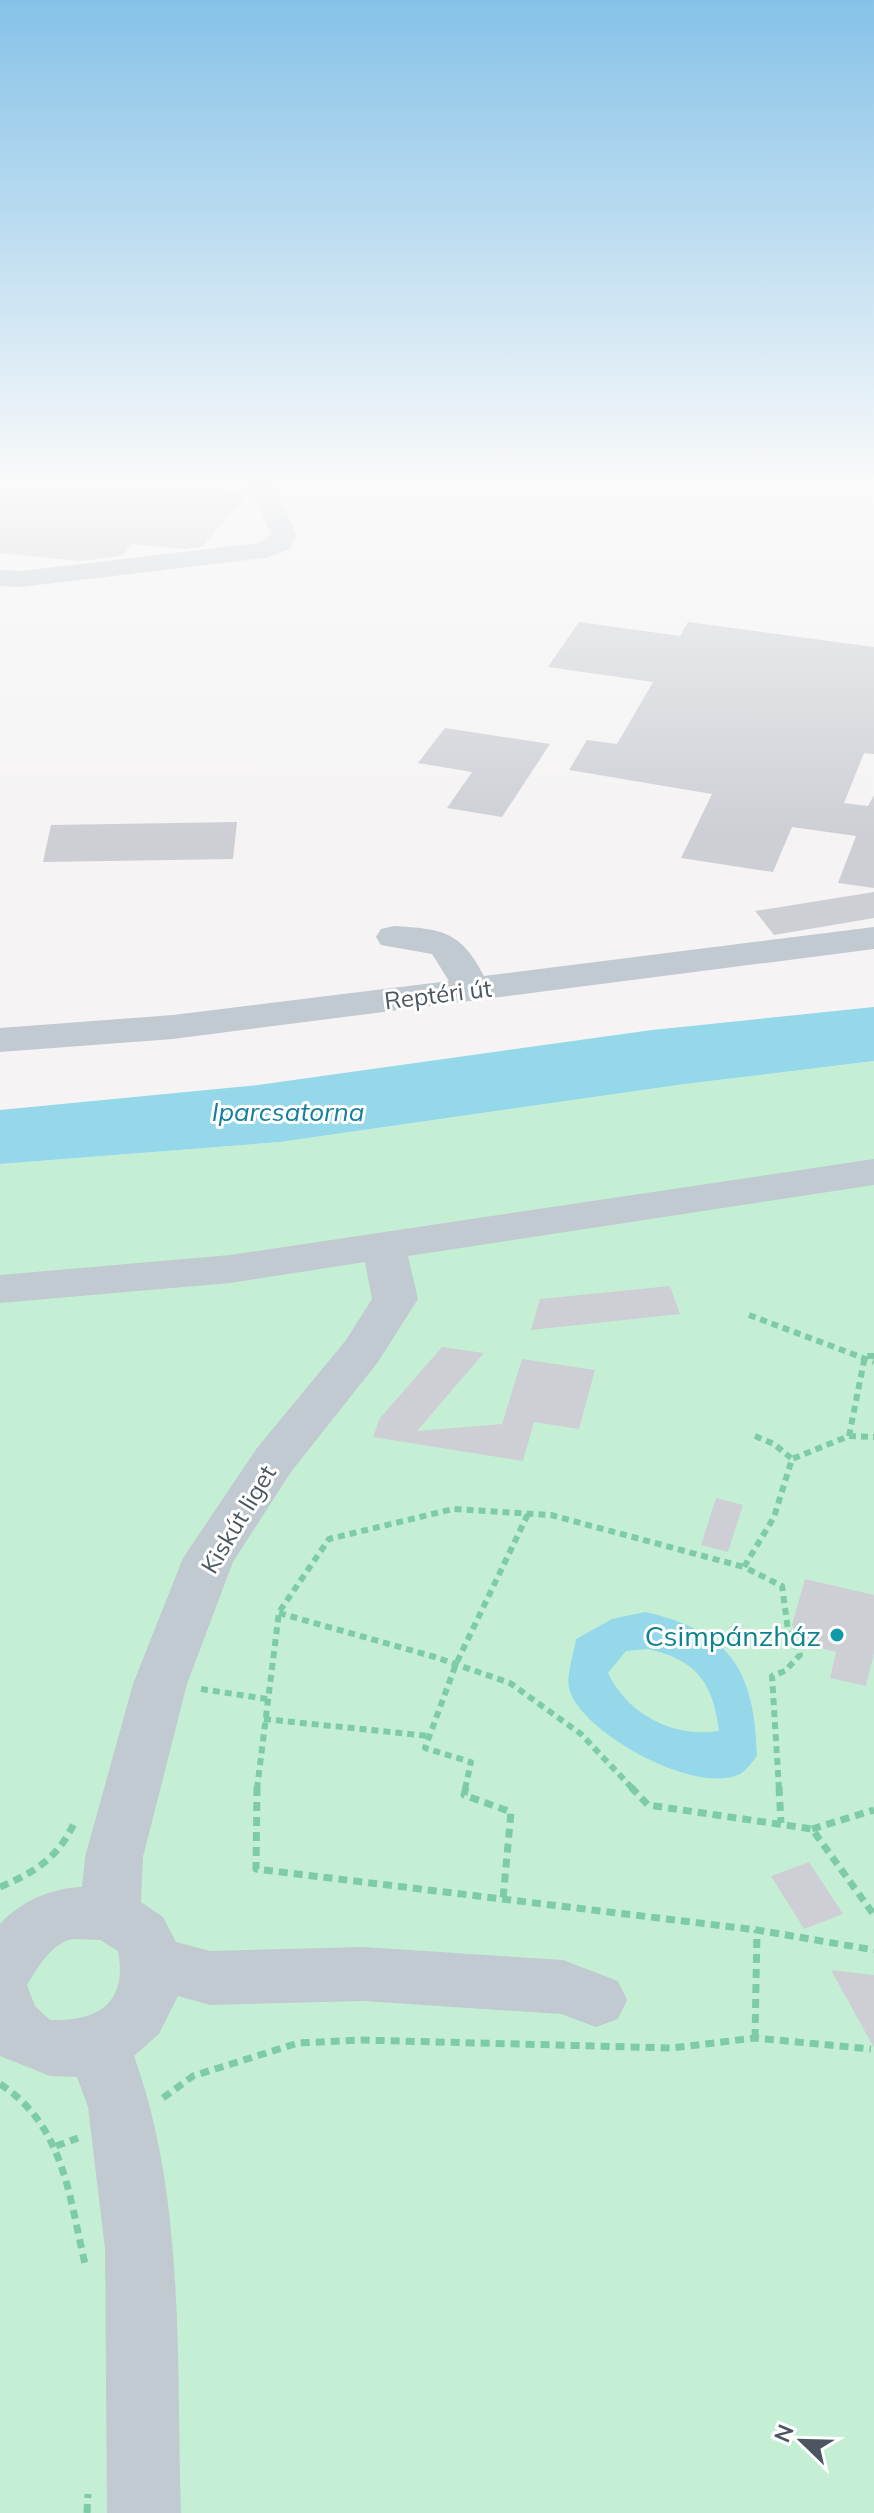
<svg xmlns="http://www.w3.org/2000/svg" width="874" height="2513" viewBox="0 0 874 2513" font-family="Mulish,sans-serif">
	<style>
		.green { fill: #c5efd5 }
		.water { fill: #94d8e9; fill-rule: evenodd }
		.building { fill: #cdcfd5 }
		.lines { fill: none; stroke-linecap: round; stroke-linejoin: round }
		.path-far1 { stroke: #7ecca5; stroke-width: 6; stroke-dasharray: 7 5; stroke-linecap: butt }
		.path { stroke: #7ecca5; stroke-width: 7; stroke-dasharray: 9 6; stroke-linecap: butt }
		.minor { fill: #c1cad1; fill-rule: evenodd }
		.culture-dot { fill: #0f9aa8; stroke: #fff; stroke-width: 3 }
		.labels { text-anchor: middle; dominant-baseline: central; stroke-width: 6; stroke-linejoin: round; paint-order: stroke }
		.street-label { font-size: 24px; fill: #4b5660; stroke: #fff }
		.water-label { font-size: 26px; font-style: italic; fill: #13809c; stroke: #fff }
		.near-culture-label { font-size: 28px; fill: #0d838f; stroke: #fff; text-anchor: end }
	</style>
	<rect width="100%" height="100%" fill="#f5f3f3"/>
	<path class="green" d="M 874,1061 L 874,2513 L 0,2513 L 0,1164 L 280,1142 L 685,1084 Z"/>
	<g class="water">
		<path d="M 874,1007 L 874,1061 L 685,1084 L 280,1142 L 0,1164 L 0,1110 L 258,1085 L 652,1030 Z"/>
		<path d="M 645,1612 C 730,1631 755,1670 757,1756 C 753,1761 746,1771 740,1774 C 697,1796 580,1733 569,1688 C 566,1676 574,1653 576,1639 L 612,1619 ZM 648,1649 C 697,1660 713,1683 719,1731 C 674,1738 628,1715 608,1673 L 626,1651 Z"/>
	</g>
	<g class="building">
		<path d="M 0,482 L 189,482 L 186,486 L 248,494 L 202,547 L 183,549 L 133,544 L 121,556 L 80,561 L 0,553 Z"/>
		<path d="M 579,622 L 680,636 L 688,622 L 874,647 L 874,754 L 864,753 L 844,803 L 868,806 L 874,795 L 874,888 L 838,883 L 856,836 L 792,827 L 773,872 L 681,858 L 712,794 L 569,770 L 587,740 L 617,744 L 653,682 L 548,667 Z"/>
		<path d="M 445,728 L 550,744 L 502,817 L 447,808 L 472,772 L 418,763 Z"/>
		<path d="M 237,822 L 233,859 L 43,862 L 51,825 Z"/>
		<path d="M 874,892 L 874,918 L 774,935 L 755,911 Z"/>
		<path d="M 670,1286 L 680,1314 L 531,1330 L 540,1299 Z"/>
		<path d="M 442,1347 L 484,1353 L 417,1431 L 502,1424 L 522,1359 L 595,1370 L 579,1429 L 534,1422 L 523,1461 L 373,1437 L 380,1418 Z"/>
		<path d="M 716,1498 L 743,1505 L 728,1552 L 701,1545 Z"/>
		<path d="M 805,1579 L 874,1595 L 874,1653 L 866,1686 L 830,1678 L 836,1652 L 806,1644 L 792,1625 Z"/>
		<path d="M 809,1862 L 843,1914 L 804,1929 L 771,1876 Z"/>
		<path d="M 831,1970 L 874,1975 L 874,2048 Z"/>
	</g>
	<g class="lines">
		<g class="path-far1">
			<path d="M 749,1315 L 874,1362"/>
			<path d="M 755,1436 L 774,1444 L 791,1458"/>
			<path d="M 849,1436 L 874,1437"/>
			<path d="M 279,1613 L 435,1657 L 510,1683 L 581,1734 L 633,1789"/>
			<path d="M 201,1689 L 267,1699"/>
			<path d="M 264,1719 L 429,1736"/>
			<path d="M 257,1789 L 279,1612 L 329,1539 L 453,1509 L 551,1515 L 744,1567"/>
			<path d="M 465,1789 L 471,1762 L 425,1748 L 456,1664 L 528,1514"/>
			<path d="M 779,1789 L 772,1676 L 785,1671 L 800,1655 L 788,1630 L 782,1586 L 744,1567 L 774,1517 L 792,1459 L 849,1436 L 865,1356 L 874,1356"/>
		</g>
		<g class="path">
			<path d="M 257,1787 L 256,1869 L 757,1930 L 874,1950"/>
			<path d="M 466,1787 L 464,1795 L 511,1812 L 503,1899"/>
			<path d="M 631,1787 L 648,1805 L 812,1829 L 874,1915"/>
			<path d="M 779,1787 L 781,1823"/>
			<path d="M 812,1829 L 874,1810"/>
			<path d="M 0,1887 C 36,1872 59,1857 75,1821"/>
			<path d="M 755,2038 L 757,1930"/>
			<path d="M 0,2084 C 65,2126 69,2198 86,2268"/>
			<path d="M 163,2098 L 193,2076 L 298,2043 L 361,2040 L 672,2048 L 755,2038 L 871,2049"/>
			<path d="M 56,2146 L 78,2138"/>
			<path d="M 87,2513 L 88,2494"/>
		</g>
		<g class="minor">
			<path d="M 246,482 L 271,482 L 297,534 L 290,549 L 265,558 L 21,587 L 0,586 L 0,570 L 21,571 L 259,543 L 271,534 Z"/>
			<path d="M 394,926 C 442,929 461,931 484,976 L 874,927 L 874,949 L 173,1039 L 0,1052 L 0,1028 L 173,1015 L 449,981 L 432,954 L 381,945 L 376,937 L 381,929 Z"/>
			<path d="M 874,1159 L 874,1185 L 408,1256 L 418,1299 L 378,1362 L 291,1472 L 233,1562 L 187,1684 L 143,1857 L 141,1902 L 163,1917 L 176,1942 L 210,1951 L 363,1947 L 563,1960 L 618,1981 L 627,2000 L 618,2019 L 596,2027 L 561,2014 L 363,2001 L 210,2005 L 178,1996 L 159,2034 L 134,2056 C 186,2200 176,2362 181,2513 L 107,2513 L 105,2249 L 88,2107 L 77,2077 L 50,2076 L 0,2056 L 0,1924 C 21,1901 51,1888 82,1887 L 85,1857 L 133,1684 L 183,1558 L 257,1448 L 346,1340 L 372,1299 L 365,1262 L 230,1283 L 0,1303 L 0,1275 L 230,1255 ZM 74,1939 L 100,1940 L 118,1951 C 128,2003 98,2022 50,2020 L 35,2006 L 27,1985 C 38,1967 52,1942 74,1939 Z"/>
		</g>
	</g>
	<linearGradient id="sky" x2="0" y2="1"><stop stop-color="#86c2e8"/><stop offset="0.58" stop-color="#fafafa"/><stop offset="1" stop-color="#fafafa" stop-opacity="0"/></linearGradient>
	<rect width="874" height="834" fill="url(#sky)"/>
	<circle class="culture-dot" cx="837" cy="1635" r="8"/>
	<g class="labels">
		<g class="street-label">
			<text transform="translate(438 994) rotate(-7)">Reptéri út</text>
			<text transform="translate(238 1519) rotate(-59)">Kiskút liget</text>
		</g>
		<g class="water-label">
			<text x="288" y="1111">Iparcsatorna</text>
		</g>
		<g class="near-culture-label">
			<text x="821" y="1635">Csimpánzház</text>
		</g>
	</g>
	<g transform="translate(802 2441) rotate(293)" stroke="#ffffff" stroke-width="6" paint-order="stroke">
	<path d="M0-6L14 30L0 20L-14 30Z" fill="#4b5660"/>
	<text y="-12" font-size="22" font-weight="bold" text-anchor="middle" fill="#4b5660">N</text>
	</g>
</svg>
